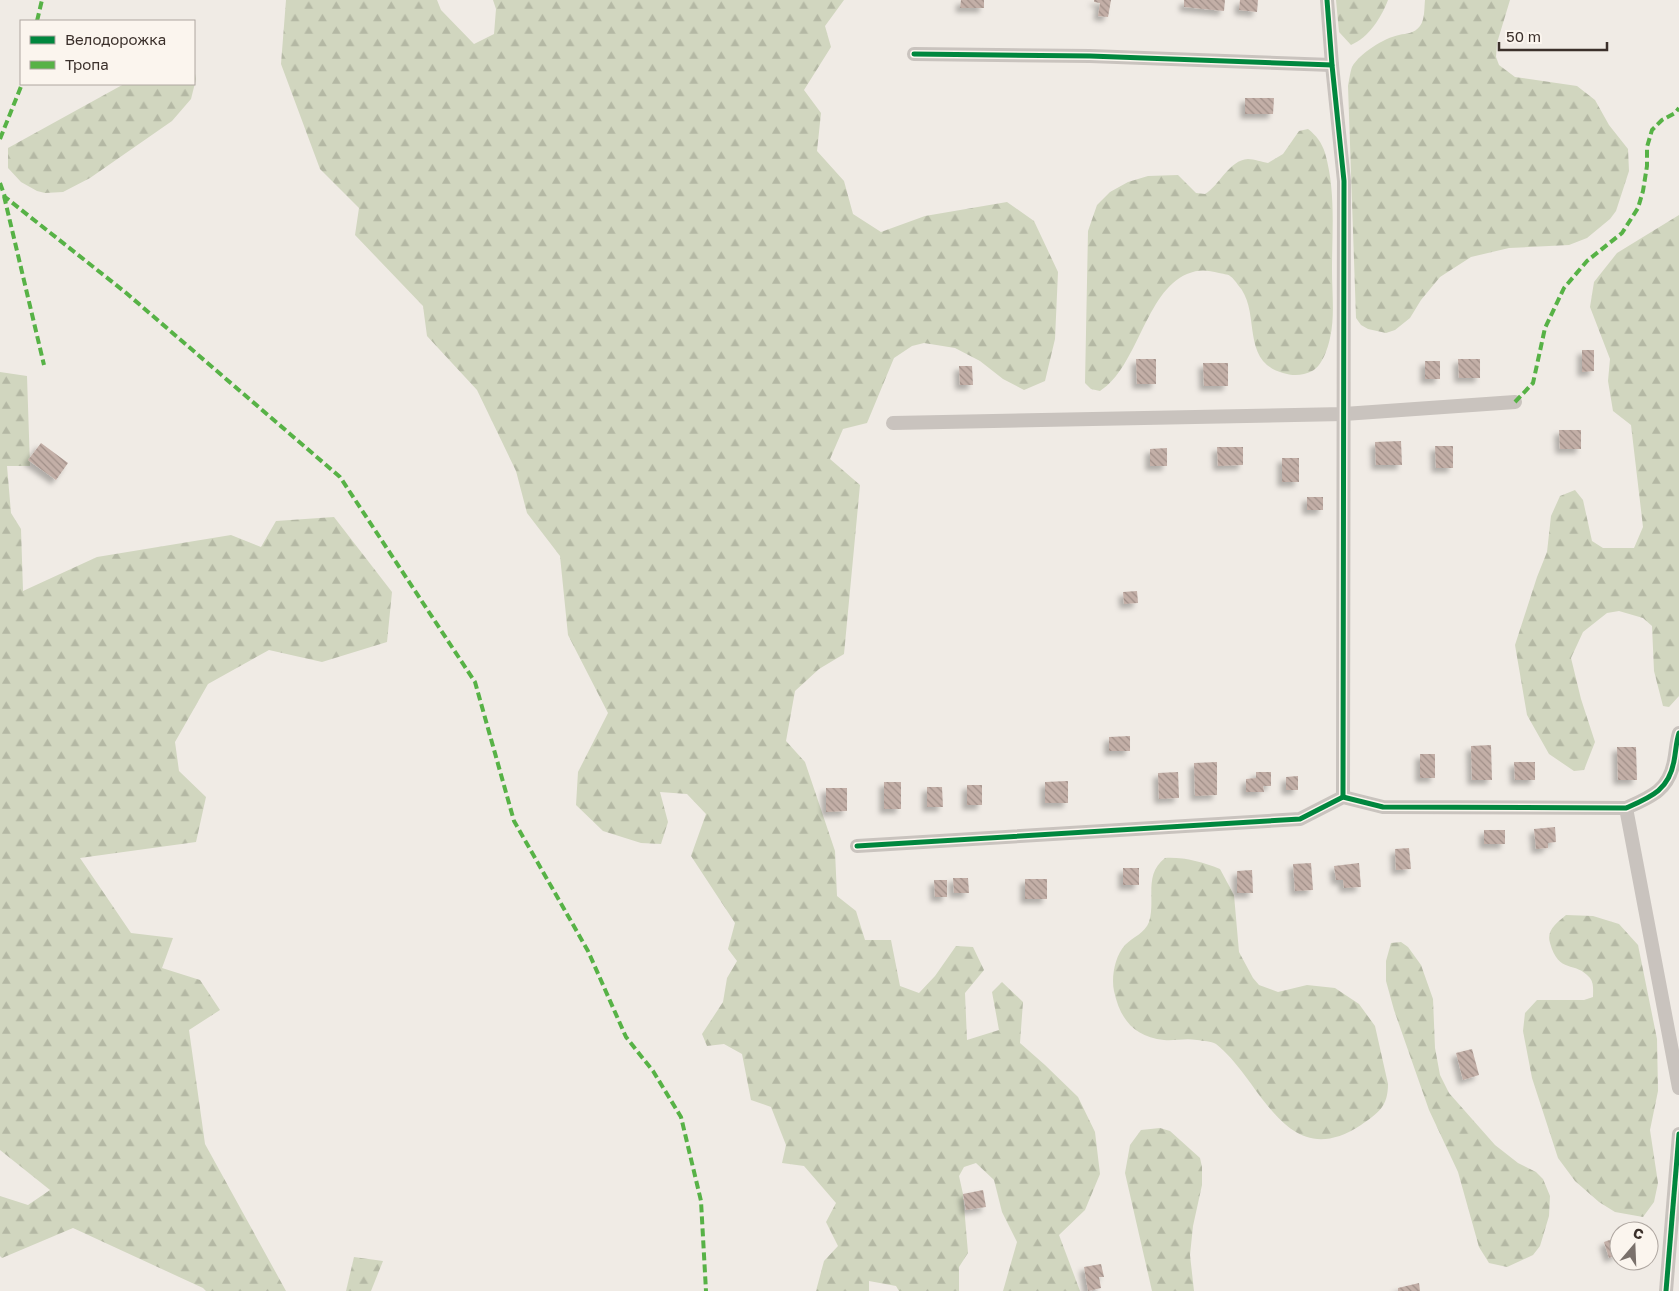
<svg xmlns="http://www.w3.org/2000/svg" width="1679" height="1291" viewBox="0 0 1679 1291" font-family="'Golos Text',sans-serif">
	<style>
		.forest { fill: url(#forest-firs) }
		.building { fill: url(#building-back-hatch); filter: url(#shadow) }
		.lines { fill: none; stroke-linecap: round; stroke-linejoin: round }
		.street { stroke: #c9c3be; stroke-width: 14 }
		.quiet { stroke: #57b246; stroke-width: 4; stroke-dasharray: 8 4; stroke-linecap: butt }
		.cycleway-casing { stroke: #fbf5ee; stroke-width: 8 }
		.cycleway { stroke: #00873e; stroke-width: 5 }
	</style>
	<defs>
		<pattern id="forest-firs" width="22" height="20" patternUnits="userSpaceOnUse" patternTransform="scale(1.25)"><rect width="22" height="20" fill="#d1d6bf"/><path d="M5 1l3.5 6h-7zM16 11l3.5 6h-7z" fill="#b4b8a4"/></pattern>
		<pattern id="building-back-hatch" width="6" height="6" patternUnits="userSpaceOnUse" patternTransform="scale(1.25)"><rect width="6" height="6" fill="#c3afa7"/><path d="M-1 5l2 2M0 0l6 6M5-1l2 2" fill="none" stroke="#a08f88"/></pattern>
		<filter id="shadow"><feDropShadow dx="-4.5" dy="4.5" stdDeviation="2.5" flood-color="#0004"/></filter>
	</defs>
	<rect width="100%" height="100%" fill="#f0ebe5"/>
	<g class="forest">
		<path d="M 286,0 L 437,0 L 441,10 L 474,44 L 494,34 L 496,9 L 493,0 L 844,0 L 825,26 L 831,47 L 804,90 L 821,113 L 817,151 L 844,181 L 853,214 L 881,232 L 925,216 L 1007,202 L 1034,221 L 1058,272 L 1055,339 L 1045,381 L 1024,390 L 1003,379 L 980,361 L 955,348 L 924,343 L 912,346 L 894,358 L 867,423 L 843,429 L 830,459 L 860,485 L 844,654 L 819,669 L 795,691 L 786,741 L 805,762 L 835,851 L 837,896 L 856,911 L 865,940 L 891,940 L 900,986 L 919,993 L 935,976 L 956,946 L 973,947 L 984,970 L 965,993 L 967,1040 L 999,1030 L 992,992 L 1002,982 L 1023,1002 L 1020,1043 L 1045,1065 L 1078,1097 L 1095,1132 L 1100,1174 L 1085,1210 L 1059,1235 L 1080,1291 L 1003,1291 L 1017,1242 L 1002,1212 L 994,1180 L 976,1163 L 964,1167 L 959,1176 L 963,1194 L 968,1253 L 959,1267 L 959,1291 L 899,1291 L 896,1286 L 869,1281 L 869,1291 L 816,1291 L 824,1261 L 838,1246 L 826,1222 L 836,1203 L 804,1166 L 782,1163 L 786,1145 L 771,1107 L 751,1100 L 742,1054 L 724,1044 L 707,1046 L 702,1034 L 723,1002 L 727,978 L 737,961 L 728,949 L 735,923 L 691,856 L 706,814 L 687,794 L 660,792 L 668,822 L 661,844 L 641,843 L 603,831 L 576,805 L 578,772 L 608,713 L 568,635 L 560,556 L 527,513 L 516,471 L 477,390 L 427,336 L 423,306 L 355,235 L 359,208 L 320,169 L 281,64 Z"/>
		<path d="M 1336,0 L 1388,0 C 1381,18 1369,37 1351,45 L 1339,32 Z"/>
		<path d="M 1425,0 L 1510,0 L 1497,43 L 1496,57 L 1499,65 L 1515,77 L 1577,86 L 1595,100 L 1609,125 L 1628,149 L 1629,171 L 1616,211 L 1610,219 L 1587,238 L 1569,245 L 1509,248 L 1471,257 L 1440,277 L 1421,300 L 1410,318 L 1395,330 L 1386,333 L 1368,329 L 1361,325 L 1356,318 L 1348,86 C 1349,81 1350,73 1352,67 C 1360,53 1384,38 1399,35 C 1407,33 1414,34 1420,26 C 1425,19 1424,9 1425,0 Z"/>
		<path d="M 194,68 L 196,79 L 191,99 L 172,121 L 90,178 L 63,192 L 45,193 L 37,191 L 21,182 L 8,168 L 8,148 L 124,84 L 194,84 Z"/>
		<path d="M 1308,129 C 1316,135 1322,143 1325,153 C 1336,191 1332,232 1332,270 C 1332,292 1335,317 1330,338 C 1328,348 1322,366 1312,371 C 1303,376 1292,376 1283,373 C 1239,361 1262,311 1238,285 C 1236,282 1233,278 1230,276 C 1228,274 1222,274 1219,273 C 1207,270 1199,269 1187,274 C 1145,292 1138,367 1100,391 L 1091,389 L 1085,383 L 1088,231 L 1097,205 L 1110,192 L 1128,182 L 1148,176 L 1178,175 L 1196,193 L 1205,194 C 1220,185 1229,160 1248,159 C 1254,159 1262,162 1268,163 L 1283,154 L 1299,131 Z"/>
		<path d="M 1679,215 L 1679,696 L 1669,707 L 1663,706 L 1654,671 L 1652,626 L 1643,618 L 1619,611 L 1607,613 L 1583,632 L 1571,658 L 1581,699 L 1595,742 L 1584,770 L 1574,771 L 1549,754 L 1527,715 L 1515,645 L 1537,577 L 1547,552 L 1551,516 L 1560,496 L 1575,490 L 1583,500 L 1592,541 L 1603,548 L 1634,548 L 1643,527 L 1631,425 L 1613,411 L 1608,381 L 1610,359 L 1590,307 L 1594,282 L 1617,253 Z"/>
		<path d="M 0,372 L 27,376 L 30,466 L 7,466 L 11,513 L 21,529 L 23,591 L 97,557 L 231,535 L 261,547 L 276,521 L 334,517 L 392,592 L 387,642 L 322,662 L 269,650 L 208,684 L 175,742 L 179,771 L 206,797 L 196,842 L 80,858 L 131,933 L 173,938 L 162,968 L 200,980 L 220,1010 L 189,1030 L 205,1144 L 286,1291 L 206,1291 L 203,1288 L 73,1228 L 2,1258 L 0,1256 L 0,1196 L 28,1205 L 50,1190 L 0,1150 Z"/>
		<path d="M 1165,858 C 1184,857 1202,862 1220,869 L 1234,895 L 1239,952 L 1253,978 L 1259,985 L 1278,992 L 1307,985 L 1335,988 L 1359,1004 L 1375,1026 L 1388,1084 C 1388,1107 1378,1113 1361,1125 C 1285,1175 1262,1080 1216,1044 C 1211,1041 1203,1041 1197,1040 C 1185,1038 1175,1041 1164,1040 C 1134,1037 1120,1019 1114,991 C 1111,977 1115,956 1125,945 C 1133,937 1145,933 1149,922 C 1156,900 1143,875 1165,858 Z"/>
		<path d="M 1566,915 L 1593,916 L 1619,924 L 1638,945 L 1657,1039 L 1658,1091 L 1650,1130 L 1658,1183 L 1654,1202 L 1643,1217 L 1615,1212 L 1599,1202 L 1575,1181 L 1558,1158 L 1532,1078 L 1523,1031 L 1525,1013 L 1537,1000 L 1584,1000 L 1593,997 C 1593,991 1594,983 1590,978 C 1575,960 1559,975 1550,943 C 1546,930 1557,923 1566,915 Z"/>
		<path d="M 1401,942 L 1408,947 L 1421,965 L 1433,999 L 1435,1048 L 1440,1075 L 1449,1093 L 1495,1145 L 1518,1163 L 1536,1172 L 1543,1179 L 1550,1196 L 1549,1216 L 1540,1246 L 1533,1255 L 1507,1267 L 1489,1263 L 1479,1247 L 1458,1172 L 1429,1110 L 1394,1010 L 1386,981 L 1386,961 L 1391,943 Z"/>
		<path d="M 1160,1128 L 1170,1131 L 1200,1158 L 1202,1167 L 1202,1185 L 1193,1226 L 1190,1255 L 1194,1291 L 1152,1291 L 1125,1173 L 1130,1145 L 1141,1130 Z"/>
		<path d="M 354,1257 L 383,1261 L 371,1291 L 346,1291 Z"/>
	</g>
	<g class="building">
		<path d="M 961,0 L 984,0 L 984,8 L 960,8 Z"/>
		<path d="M 1094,0 L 1111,0 L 1108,17 L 1098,16 L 1100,3 L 1094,2 Z"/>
		<path d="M 1184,0 L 1225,0 L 1224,11 L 1184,7 Z"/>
		<path d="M 1240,0 L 1258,0 L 1257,12 L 1239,10 Z"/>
		<path d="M 1245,98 L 1274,98 L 1273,114 L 1245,114 Z"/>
		<path d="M 1582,350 L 1594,350 L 1594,371 L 1582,372 Z"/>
		<path d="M 1136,359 L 1156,359 L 1156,384 L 1137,384 Z"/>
		<path d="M 1458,359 L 1480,359 L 1480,378 L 1459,378 Z"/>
		<rect x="1425" y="361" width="15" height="18"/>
		<path d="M 1203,363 L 1228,363 L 1228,386 L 1204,386 Z"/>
		<path d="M 959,366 L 972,366 L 973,385 L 960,385 Z"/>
		<path d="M 1559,430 L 1581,430 L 1581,449 L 1560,449 Z"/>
		<path d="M 1401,441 L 1402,465 L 1376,465 L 1375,442 Z"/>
		<path d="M 41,443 L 68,463 L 56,480 L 28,460 Z"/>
		<path d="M 1435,446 L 1453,446 L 1453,468 L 1436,468 Z"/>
		<path d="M 1217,447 L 1243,447 L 1243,465 L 1218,466 Z"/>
		<path d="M 1167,448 L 1167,466 L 1150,466 L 1150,449 Z"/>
		<rect x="1282" y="458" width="17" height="24"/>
		<rect x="1307" y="497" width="16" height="13"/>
		<path d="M 1137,591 L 1138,603 L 1124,604 L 1123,592 Z"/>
		<path d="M 1130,736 L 1130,751 L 1109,751 L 1109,737 Z"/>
		<path d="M 1491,745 L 1492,780 L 1472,780 L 1471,746 Z"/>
		<path d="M 1617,747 L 1636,747 L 1637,780 L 1618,780 Z"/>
		<rect x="1420" y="754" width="15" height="24"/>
		<path d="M 1217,762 L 1217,795 L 1195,796 L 1194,763 Z"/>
		<path d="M 1514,762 L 1535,762 L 1535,780 L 1515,780 Z"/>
		<path d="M 1178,772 L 1179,798 L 1159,799 L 1158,773 Z"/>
		<path d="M 1256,772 L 1271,772 L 1271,786 L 1263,786 L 1264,792 L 1246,792 L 1246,779 L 1256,778 Z"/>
		<path d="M 1298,776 L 1298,790 L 1286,790 L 1286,777 Z"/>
		<path d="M 1068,781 L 1068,803 L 1045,803 L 1045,782 Z"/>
		<rect x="884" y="782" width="17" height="27"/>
		<rect x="967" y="785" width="15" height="20"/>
		<path d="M 927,787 L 942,787 L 943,807 L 927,807 Z"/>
		<path d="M 826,788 L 847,788 L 847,811 L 826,812 Z"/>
		<path d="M 1555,827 L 1556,842 L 1548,843 L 1548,848 L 1536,849 L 1534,829 Z"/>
		<rect x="1484" y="830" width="21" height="14"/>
		<path d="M 1409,848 L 1411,869 L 1396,870 L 1395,849 Z"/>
		<path d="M 1311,863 L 1313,890 L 1295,891 L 1293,864 Z"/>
		<path d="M 1359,863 L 1361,887 L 1344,888 L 1343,880 L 1336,880 L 1334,866 Z"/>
		<rect x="1123" y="868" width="16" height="17"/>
		<path d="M 1252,870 L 1253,893 L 1237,893 L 1237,871 Z"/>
		<path d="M 953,878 L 968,878 L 969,893 L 954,893 Z"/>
		<rect x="1025" y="879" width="22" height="20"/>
		<path d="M 934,880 L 947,880 L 947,897 L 935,897 Z"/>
		<path d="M 1472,1049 L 1479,1075 L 1463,1080 L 1456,1053 Z"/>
		<path d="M 983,1190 L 986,1207 L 966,1210 L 963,1194 Z"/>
		<path d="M 1615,1238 L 1619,1254 L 1609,1258 L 1604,1242 Z"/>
		<path d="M 1101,1264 L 1104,1277 L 1099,1277 L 1101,1288 L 1088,1291 L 1084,1267 Z"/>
		<path d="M 1419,1283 L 1420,1291 L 1398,1291 L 1398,1288 Z"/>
	</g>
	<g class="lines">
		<g class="street">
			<path d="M 1327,0 L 1332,65 L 1344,181 L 1343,797"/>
			<path d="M 914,54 L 1090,56 L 1332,65"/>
			<path d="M 893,423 L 1344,414 L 1515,402"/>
			<path d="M 1626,808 L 1679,1088"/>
			<path d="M 857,846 L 1300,819 L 1343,797 L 1383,807 L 1626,808 C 1651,797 1669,790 1674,761 C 1676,751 1676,742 1679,733"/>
			<path d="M 1666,1291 L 1679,1134"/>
		</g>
		<g class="quiet">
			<path d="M 37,21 L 42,0"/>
			<path d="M 0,139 L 22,84"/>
			<path d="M 0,183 L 5,197 L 125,292 L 340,477 L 475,682 L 514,821 L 588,951 L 626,1037 L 653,1071 L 681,1117 L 701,1201 L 706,1291"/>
			<path d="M 4,196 L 44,365"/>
			<path d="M 1515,402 L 1533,383 L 1545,328 L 1564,288 L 1587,261 L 1622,233 L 1638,208 L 1643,191 L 1647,166 L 1647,147 L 1652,130 L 1662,120 L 1675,113 L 1679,108"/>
		</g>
		<defs>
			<g id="cycleway">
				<path d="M 1327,0 L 1332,65 L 1344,181 L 1343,797"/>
				<path d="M 914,54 L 1090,56 L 1332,65"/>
				<path d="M 857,846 L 1300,819 L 1343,797 L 1383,807 L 1626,808 C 1651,797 1669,790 1674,761 C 1676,751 1676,742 1679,733"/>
				<path d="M 1666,1291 L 1679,1134"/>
			</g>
		</defs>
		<use href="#cycleway" class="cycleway-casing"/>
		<use href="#cycleway" class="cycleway"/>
	</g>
	<rect x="20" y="20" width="175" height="65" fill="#fbf5ee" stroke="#aea6a0"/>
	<rect x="30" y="36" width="25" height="8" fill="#00873e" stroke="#aea6a0"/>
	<text x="65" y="45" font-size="15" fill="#3b302b">Велодорожка</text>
	<rect x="30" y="61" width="25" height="8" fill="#57b246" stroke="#aea6a0"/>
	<text x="65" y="70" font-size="15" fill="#3b302b">Тропа</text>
	<g transform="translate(1634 1246) rotate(19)"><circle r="24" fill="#fbf5ee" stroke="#aea6a0"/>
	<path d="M0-4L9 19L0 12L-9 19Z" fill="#7a716c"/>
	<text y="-8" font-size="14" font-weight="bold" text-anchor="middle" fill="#3b302b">С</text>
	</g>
	<path d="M1499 42v8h108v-8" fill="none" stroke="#3b302b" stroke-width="2.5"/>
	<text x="1506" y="42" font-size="15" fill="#3b302b" stroke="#fbf5ee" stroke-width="4" paint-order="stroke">50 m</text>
</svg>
